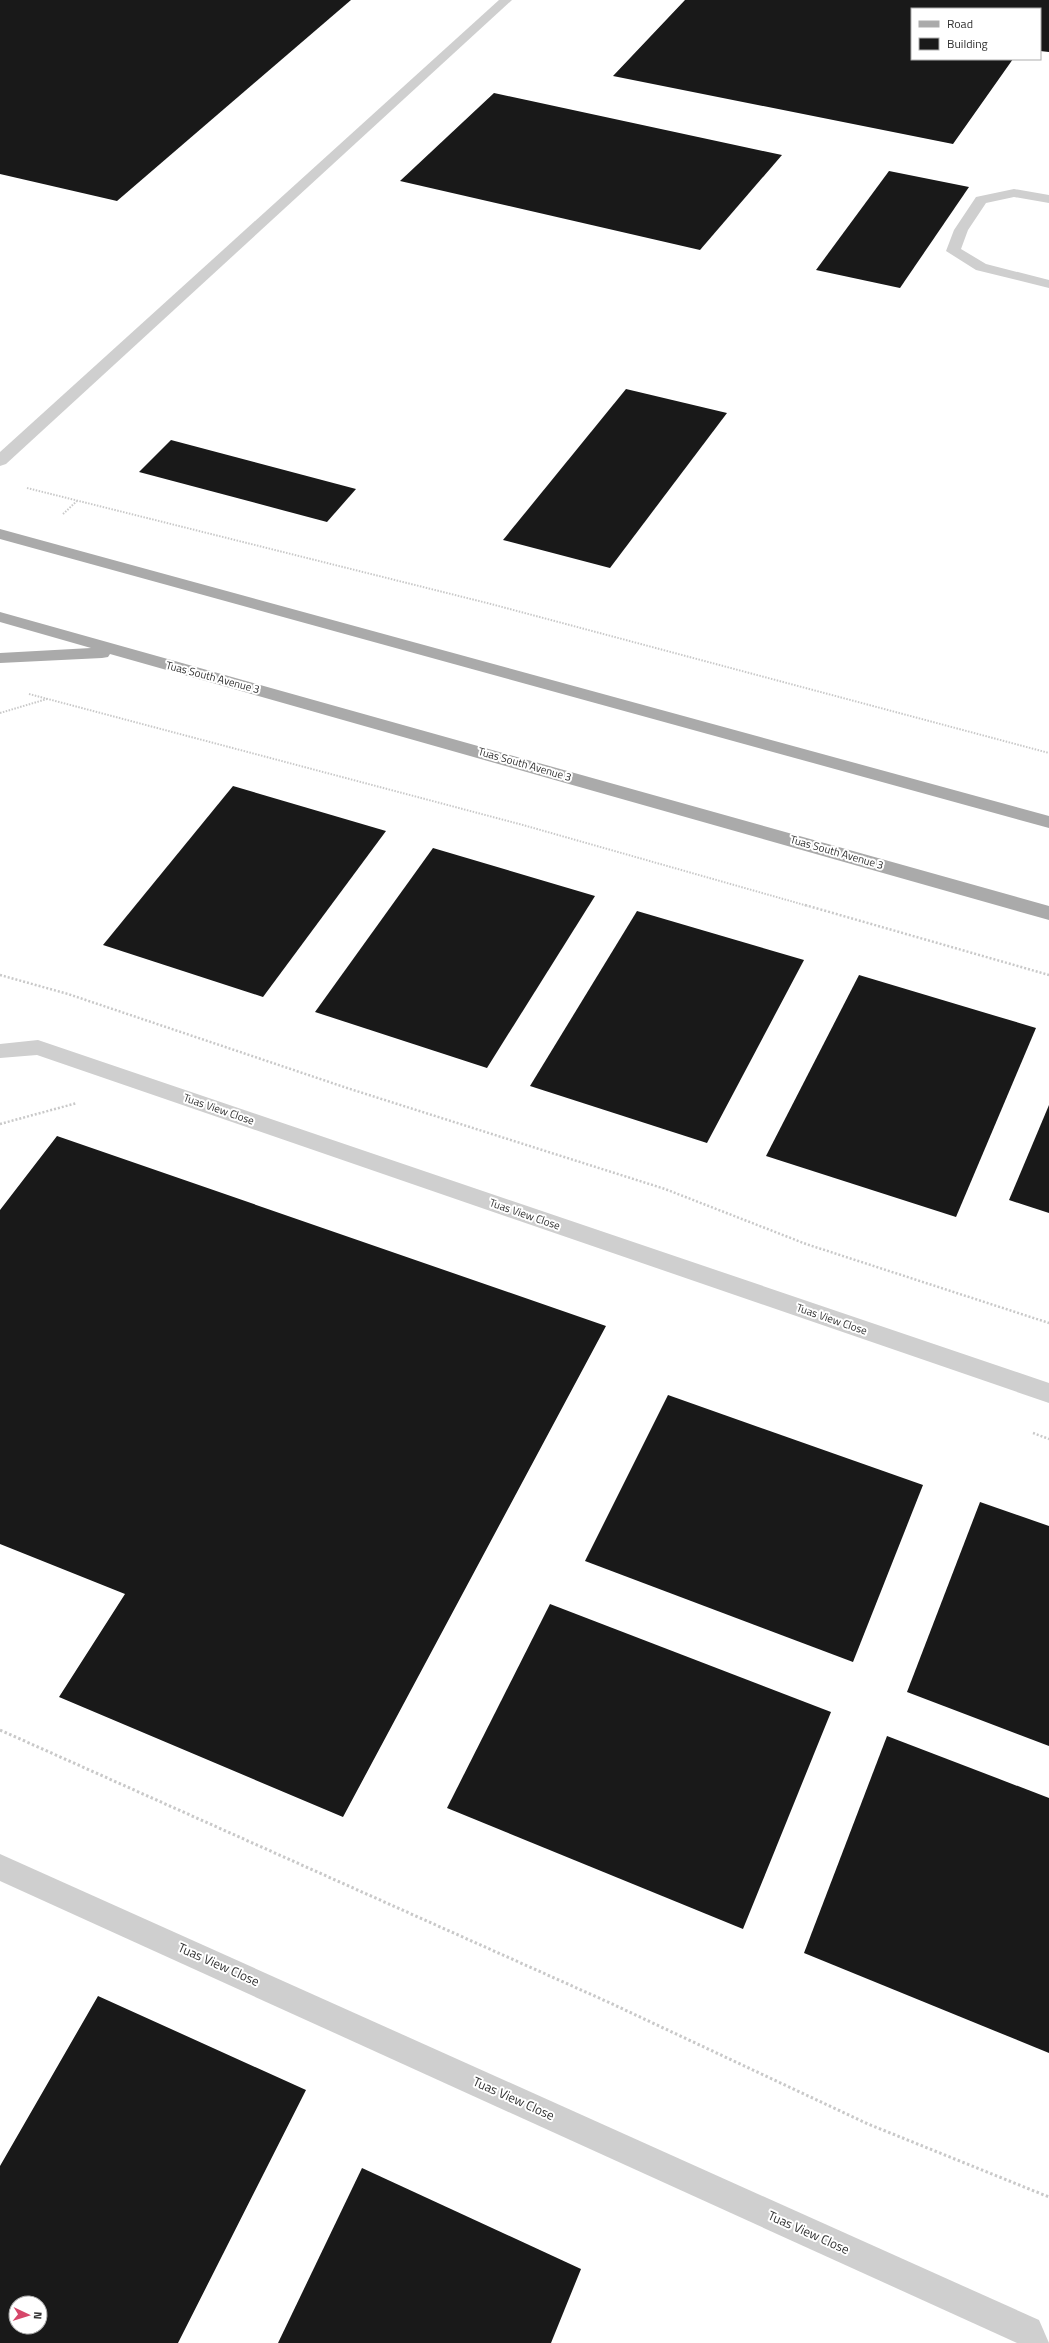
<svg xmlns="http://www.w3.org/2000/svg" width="1049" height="2343" viewBox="0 0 1049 2343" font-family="'Titillium Web',sans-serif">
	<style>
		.building { fill: #191919; fill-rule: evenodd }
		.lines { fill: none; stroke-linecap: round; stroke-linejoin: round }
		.path-far2 { stroke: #c9c9c9; stroke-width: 2; stroke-dasharray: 1.5 1.5; stroke-linecap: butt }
		.path-far1 { stroke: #c9c9c9; stroke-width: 2.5; stroke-dasharray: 2 2; stroke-linecap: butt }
		.path { stroke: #c9c9c9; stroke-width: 3; stroke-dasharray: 2.5 2.5; stroke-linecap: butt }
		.lane { fill: #cfcfcf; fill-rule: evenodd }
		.street { fill: #cfcfcf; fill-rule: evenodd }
		.primary { fill: #aaa; fill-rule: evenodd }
		.labels { text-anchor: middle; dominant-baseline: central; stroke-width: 4; stroke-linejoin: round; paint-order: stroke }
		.street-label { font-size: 11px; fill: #323232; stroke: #fff }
		.near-street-label { font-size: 13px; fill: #323232; stroke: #fff }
	</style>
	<rect width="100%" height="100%" fill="#fff"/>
	<g class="building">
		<path d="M 0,0 L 351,0 L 117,201 L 0,174 Z"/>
		<path d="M 685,0 L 1049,0 L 1049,52 L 1040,51 L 1040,9 L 912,9 L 912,59 L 1013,59 L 953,144 L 613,76 Z"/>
		<path d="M 494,93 L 782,155 L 700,250 L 400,181 Z"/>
		<path d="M 889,171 L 969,187 L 900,288 L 816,270 Z"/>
		<path d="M 626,389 L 727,413 L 610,568 L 503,540 Z"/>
		<path d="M 171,440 L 356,489 L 327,522 L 139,472 Z"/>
		<path d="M 233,786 L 386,831 L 263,997 L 103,945 Z"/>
		<path d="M 433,848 L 595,896 L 487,1068 L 315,1012 Z"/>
		<path d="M 637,911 L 804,960 L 707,1143 L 530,1086 Z"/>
		<path d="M 859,975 L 1036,1028 L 956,1217 L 766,1156 Z"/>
		<path d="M 1049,1105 L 1049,1213 L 1009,1200 Z"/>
		<path d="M 57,1136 L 606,1326 L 343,1817 L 59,1697 L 125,1594 L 0,1544 L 0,1210 Z"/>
		<path d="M 668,1395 L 923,1485 L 853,1662 L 585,1561 Z"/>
		<path d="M 980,1502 L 1049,1526 L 1049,1746 L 907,1692 Z"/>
		<path d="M 550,1604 L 831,1712 L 743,1929 L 447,1808 Z"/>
		<path d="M 887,1736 L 1049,1798 L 1049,2053 L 804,1953 Z"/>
		<path d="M 98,1996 L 306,2090 L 178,2343 L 0,2343 L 0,2166 ZM 16,2303 L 40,2303 L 40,2327 L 16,2327 Z"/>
		<path d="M 362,2168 L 581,2269 L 551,2343 L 278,2343 Z"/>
	</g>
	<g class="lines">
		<g class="path-far2">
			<path d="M 27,488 L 491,604 L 1049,753"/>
			<path d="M 63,514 L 77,501"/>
			<path d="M 29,694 L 523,825 L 808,906"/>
			<path d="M 0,713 L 47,699"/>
		</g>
		<g class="path-far1">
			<path d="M 805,905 L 1049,975"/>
			<path d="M 0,975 L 68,994 L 347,1088 L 665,1189 L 806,1244 L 1049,1323"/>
			<path d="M 0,1124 L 77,1103"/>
			<path d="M 1033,1433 L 1049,1439"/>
		</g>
		<path class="path" d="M 0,1730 L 608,2002 L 868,2124 L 1049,2197"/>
		<g class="lane">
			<path d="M 499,0 L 512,0 L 6,464 L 0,466 L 0,452 Z"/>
			<path d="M 1014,189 L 1049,195 L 1049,203 L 1014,197 L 986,203 L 968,230 L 961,249 L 986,264 L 1049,280 L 1049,288 L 976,270 L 946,251 L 954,230 L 976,197 Z"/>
		</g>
		<g class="street">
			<path d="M 38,1040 L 1049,1383 L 1049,1403 L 37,1055 L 0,1058 L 0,1044 Z"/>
			<path d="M 0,1854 L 1039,2320 L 1049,2343 L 1017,2343 L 0,1881 Z"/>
		</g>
		<g class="primary">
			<path d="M 0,529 L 1049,816 L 1049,828 L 0,539 Z"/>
			<path d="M 0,612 L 1049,906 L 1049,920 L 110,654 L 108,657 L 102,658 L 0,663 L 0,653 L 91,648 L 0,622 Z"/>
		</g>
	</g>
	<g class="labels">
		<g class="street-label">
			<text transform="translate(213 677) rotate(15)">Tuas South Avenue 3</text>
			<text transform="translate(525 764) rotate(16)">Tuas South Avenue 3</text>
			<text transform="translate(837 852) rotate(16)">Tuas South Avenue 3</text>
			<text transform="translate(219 1109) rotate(19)">Tuas View Close</text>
			<text transform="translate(525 1214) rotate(19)">Tuas View Close</text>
			<text transform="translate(832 1319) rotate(19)">Tuas View Close</text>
		</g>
		<g class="near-street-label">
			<text transform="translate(219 1964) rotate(24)">Tuas View Close</text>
			<text transform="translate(514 2098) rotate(24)">Tuas View Close</text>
			<text transform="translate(809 2232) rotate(24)">Tuas View Close</text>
		</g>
	</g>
	<rect x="911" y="8" width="130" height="52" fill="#ffffff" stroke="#adadad"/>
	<rect x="919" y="21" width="20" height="6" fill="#aaaaaa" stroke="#adadad"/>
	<text x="947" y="28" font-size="12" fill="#323232">Road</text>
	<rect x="919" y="38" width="20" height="12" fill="#191919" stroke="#adadad"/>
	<text x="947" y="48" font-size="12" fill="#323232">Building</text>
	<g transform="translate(28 2315) rotate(94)"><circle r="19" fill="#ffffff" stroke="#adadad"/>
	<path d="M0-3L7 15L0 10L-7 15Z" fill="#d6476a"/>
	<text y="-6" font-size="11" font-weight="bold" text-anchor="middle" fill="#323232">N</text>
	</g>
</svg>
